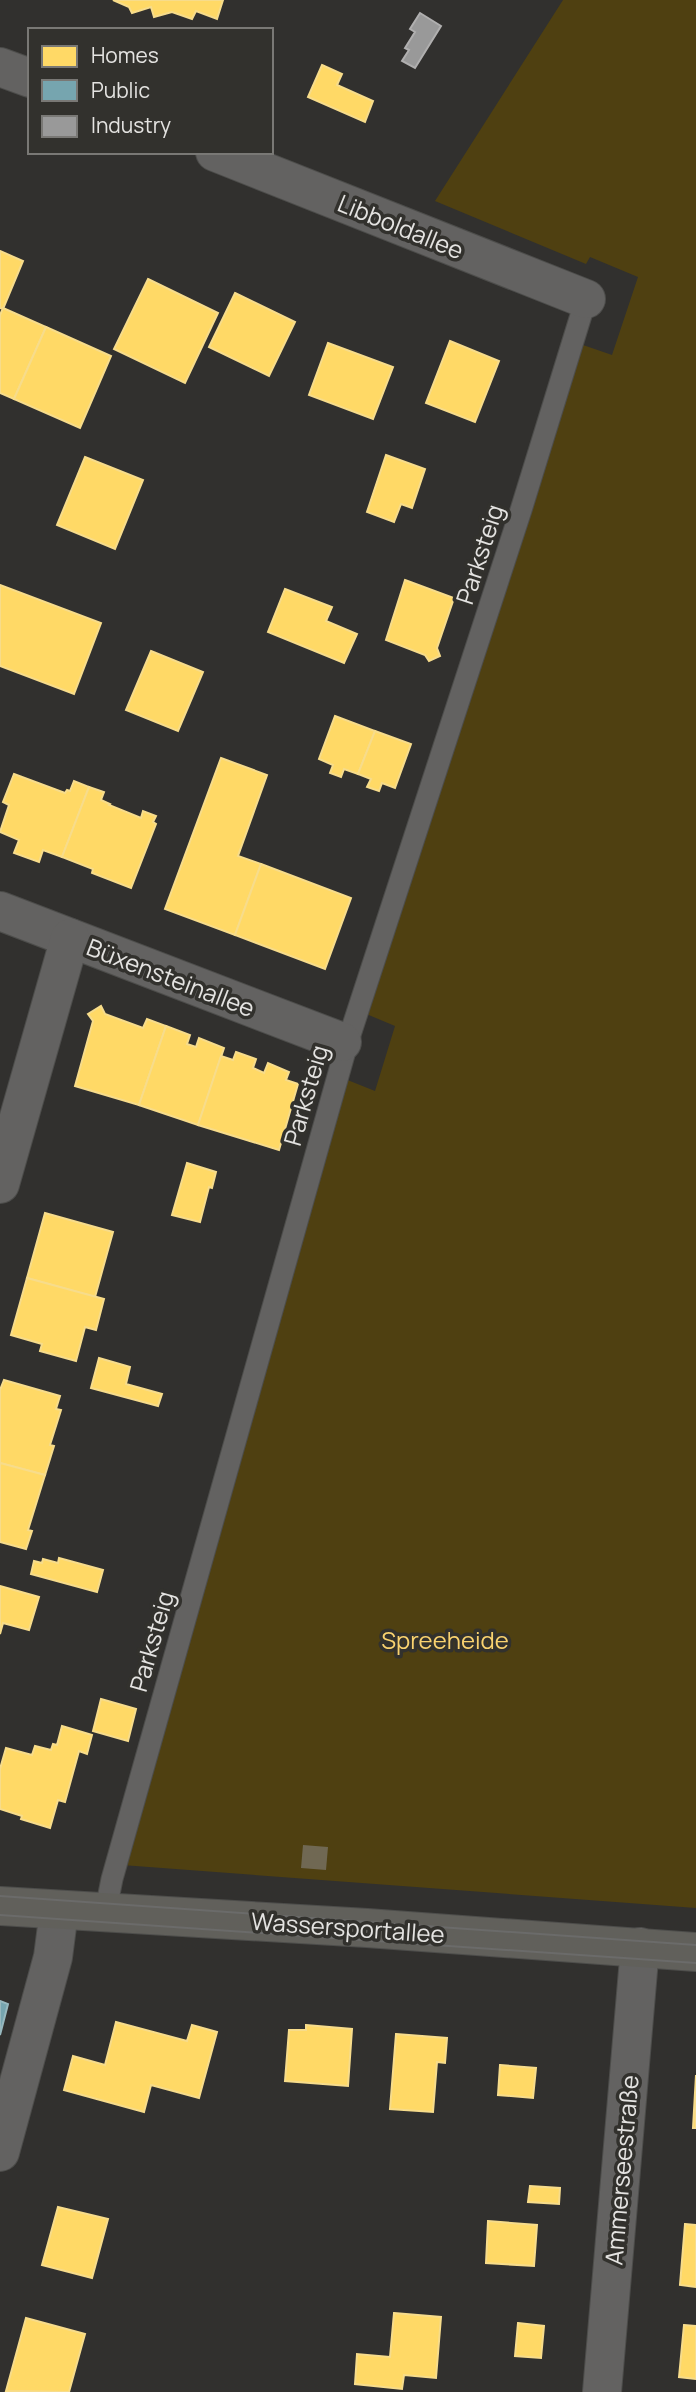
<svg xmlns="http://www.w3.org/2000/svg" width="696" height="2392" viewBox="0 0 696 2392" font-family="Manrope,sans-serif">
	<style>
		.green { fill: #4f4011 }
		.homes { fill: #ffd966; stroke: #f7dc8b; stroke-width: 2 }
		.public { fill: #76a5af; stroke: #97b8be; stroke-width: 2 }
		.industry { fill: #999; stroke: #b0afaf; stroke-width: 2 }
		.building { fill: #706853 }
		.lines { fill: none; stroke-linecap: round; stroke-linejoin: round }
		.service-casing { stroke: #4d4d4b; stroke-width: 23 }
		.minor-casing { stroke: #4d4d4b; stroke-width: 40 }
		.secondary-casing { stroke: #4d4d4b; stroke-width: 40 }
		.service { stroke: #636261; stroke-width: 21 }
		.minor { stroke: #636261; stroke-width: 38 }
		.secondary { stroke: #61605b; stroke-width: 38 }
		.tram { stroke: #6b6b6a; stroke-width: 2 }
		.labels { text-anchor: middle; dominant-baseline: central; stroke-width: 7; stroke-linejoin: round; paint-order: stroke }
		.street-label { font-size: 24px; fill: #e4e3e1; stroke: #32312d }
		.park-label { font-size: 24px; fill: #f9d26f; stroke: #32312d }
	</style>
	<rect width="100%" height="100%" fill="#31302e"/>
	<path class="green" d="M 563,0 L 696,0 L 696,1908 L 122,1865 L 345,1079 L 375,1091 L 395,1026 L 364,1013 L 583,345 L 612,355 L 638,277 L 590,257 L 586,264 L 435,201 Z"/>
	<g class="homes">
		<path d="M 113,0 L 223,0 L 217,19 L 196,11 L 192,19 L 172,12 L 154,17 L 151,7 L 132,13 L 129,7 Z"/>
		<path d="M 322,65 L 342,74 L 337,85 L 373,101 L 365,122 L 308,97 Z"/>
		<path d="M 0,251 L 23,261 L 3,309 L 0,308 Z"/>
		<path d="M 148,279 L 218,313 L 185,383 L 114,349 Z"/>
		<path d="M 235,293 L 295,322 L 269,376 L 209,347 Z"/>
		<path d="M 3,308 L 46,327 L 14,399 L 0,393 L 0,315 Z"/>
		<path d="M 46,327 L 111,356 L 80,428 L 14,399 Z"/>
		<path d="M 450,341 L 499,361 L 475,422 L 426,403 Z"/>
		<path d="M 328,343 L 393,367 L 373,419 L 309,395 Z"/>
		<path d="M 386,455 L 425,469 L 412,508 L 401,504 L 394,522 L 367,512 Z"/>
		<path d="M 85,457 L 143,480 L 115,549 L 57,525 Z"/>
		<path d="M 405,580 L 454,598 L 437,648 L 440,656 L 429,661 L 425,655 L 386,640 Z"/>
		<path d="M 0,585 L 101,623 L 74,694 L 0,666 Z"/>
		<path d="M 285,589 L 332,607 L 326,621 L 357,634 L 344,663 L 268,632 Z"/>
		<path d="M 151,651 L 203,672 L 178,731 L 126,710 Z"/>
		<path d="M 335,716 L 375,731 L 358,774 L 344,769 L 341,777 L 330,773 L 333,765 L 319,759 Z"/>
		<path d="M 375,731 L 411,744 L 395,788 L 382,783 L 379,791 L 367,787 L 371,779 L 358,774 Z"/>
		<path d="M 221,758 L 267,775 L 238,856 L 261,864 L 235,935 L 165,909 Z"/>
		<path d="M 14,774 L 65,793 L 67,790 L 70,791 L 74,781 L 89,787 L 62,857 L 43,850 L 39,862 L 14,853 L 19,840 L 0,832 L 9,805 L 3,802 Z"/>
		<path d="M 89,787 L 104,792 L 101,800 L 110,804 L 109,805 L 141,818 L 143,811 L 156,816 L 153,822 L 156,824 L 131,888 L 92,873 L 93,869 L 62,857 Z"/>
		<path d="M 261,864 L 351,898 L 325,969 L 235,935 Z"/>
		<path d="M 101,1006 L 105,1014 L 143,1028 L 147,1019 L 166,1026 L 139,1105 L 75,1086 L 93,1021 L 88,1014 Z"/>
		<path d="M 166,1026 L 190,1035 L 187,1044 L 196,1047 L 199,1038 L 224,1048 L 198,1125 L 139,1105 Z"/>
		<path d="M 236,1052 L 256,1059 L 253,1068 L 264,1073 L 268,1063 L 289,1072 L 286,1080 L 298,1084 L 279,1150 L 198,1125 L 221,1056 L 233,1060 Z"/>
		<path d="M 187,1163 L 216,1172 L 212,1188 L 209,1187 L 200,1222 L 172,1215 Z"/>
		<path d="M 45,1213 L 113,1232 L 95,1297 L 27,1278 Z"/>
		<path d="M 27,1278 L 104,1299 L 96,1330 L 85,1327 L 76,1361 L 40,1351 L 42,1344 L 11,1335 Z"/>
		<path d="M 99,1358 L 130,1367 L 126,1384 L 162,1394 L 158,1406 L 91,1388 Z"/>
		<path d="M 4,1380 L 60,1396 L 56,1409 L 61,1410 L 50,1445 L 54,1446 L 45,1475 L 0,1463 L 0,1390 Z"/>
		<path d="M 0,1463 L 45,1475 L 28,1530 L 32,1531 L 26,1549 L 0,1542 Z"/>
		<path d="M 59,1558 L 103,1570 L 97,1592 L 31,1574 L 34,1561 L 42,1563 L 43,1559 L 58,1563 Z"/>
		<path d="M 0,1586 L 39,1597 L 29,1630 L 3,1623 L 0,1634 Z"/>
		<path d="M 101,1699 L 136,1709 L 128,1741 L 93,1731 Z"/>
		<path d="M 62,1726 L 92,1735 L 87,1754 L 79,1751 L 65,1802 L 58,1800 L 50,1828 L 21,1819 L 22,1816 L 0,1809 L 0,1769 L 6,1748 L 32,1755 L 35,1746 L 51,1750 L 53,1744 L 57,1745 Z"/>
		<path d="M 116,2022 L 187,2041 L 192,2025 L 217,2032 L 199,2098 L 151,2085 L 144,2112 L 64,2090 L 73,2056 L 105,2065 Z"/>
		<path d="M 306,2025 L 352,2029 L 348,2086 L 285,2081 L 289,2030 L 306,2030 Z"/>
		<path d="M 396,2034 L 447,2038 L 445,2063 L 437,2062 L 433,2112 L 390,2109 Z"/>
		<path d="M 500,2065 L 536,2068 L 533,2098 L 498,2095 Z"/>
		<path d="M 696,2075 L 696,2128 L 693,2128 Z"/>
		<path d="M 530,2186 L 560,2188 L 559,2204 L 528,2202 Z"/>
		<path d="M 58,2207 L 108,2219 L 92,2278 L 42,2265 Z"/>
		<path d="M 488,2221 L 537,2225 L 534,2266 L 486,2263 Z"/>
		<path d="M 685,2224 L 696,2225 L 696,2287 L 680,2285 Z"/>
		<path d="M 394,2313 L 441,2317 L 436,2378 L 404,2375 L 402,2389 L 355,2384 L 357,2354 L 390,2357 Z"/>
		<path d="M 26,2318 L 85,2334 L 69,2392 L 6,2391 Z"/>
		<path d="M 518,2323 L 544,2326 L 541,2358 L 515,2356 Z"/>
		<path d="M 684,2325 L 696,2326 L 696,2379 L 679,2377 Z"/>
	</g>
	<path class="public" d="M 0,2001 L 8,2004 L 0,2035 Z"/>
	<path class="industry" d="M 420,13 L 441,26 L 415,68 L 402,61 L 409,50 L 405,48 L 415,32 L 410,29 Z"/>
	<path class="building" d="M 303,1845 L 328,1847 L 326,1870 L 301,1868 Z"/>
	<g class="lines">
		<defs>
			<path id="service" d="M 105,1914 L 112,1879 L 347,1044 L 521,510 L 586,299"/>
			<g id="minor">
				<path d="M 0,67 L 30,78"/>
				<path d="M 215,152 L 586,299"/>
				<path d="M 0,911 L 342,1042"/>
				<path d="M 0,1184 L 70,938"/>
				<path d="M 0,2152 L 53,1957 L 59,1911"/>
				<path d="M 602,2392 L 640,1947"/>
			</g>
			<path id="secondary" d="M 0,1906 L 367,1928 L 696,1952"/>
		</defs>
		<use href="#service" class="service-casing"/>
		<use href="#minor" class="minor-casing"/>
		<use href="#secondary" class="secondary-casing"/>
		<use href="#service" class="service"/>
		<use href="#minor" class="minor"/>
		<use href="#secondary" class="secondary"/>
		<g class="tram">
			<path d="M 0,1896 L 696,1945"/>
			<path d="M 0,1915 L 696,1963"/>
		</g>
	</g>
	<g class="labels">
		<g class="street-label">
			<text transform="translate(401 226) rotate(22)">Libboldallee</text>
			<text transform="translate(479 554) rotate(-72)">Parksteig</text>
			<text transform="translate(171 977) rotate(21)">Büxensteinallee</text>
			<text transform="translate(305 1095) rotate(-74)">Parksteig</text>
			<text transform="translate(151 1641) rotate(-74)">Parksteig</text>
			<text transform="translate(348 1927) rotate(4)">Wassersportallee</text>
			<text transform="translate(621 2170) rotate(-85)">Ammerseestraße</text>
		</g>
		<g class="park-label">
			<text x="445" y="1639">Spreeheide</text>
		</g>
	</g>
	<rect x="28" y="28" width="245" height="126" fill="#32312d" stroke="#797875" stroke-width="2"/>
	<rect x="42" y="46" width="35" height="21" fill="#ffd966" stroke="#797875" stroke-width="2"/>
	<text x="91" y="63" font-size="21" fill="#e4e3e1">Homes</text>
	<rect x="42" y="80" width="35" height="21" fill="#76a5af" stroke="#797875" stroke-width="2"/>
	<text x="91" y="98" font-size="21" fill="#e4e3e1">Public</text>
	<rect x="42" y="116" width="35" height="21" fill="#999999" stroke="#797875" stroke-width="2"/>
	<text x="91" y="133" font-size="21" fill="#e4e3e1">Industry</text>
</svg>
